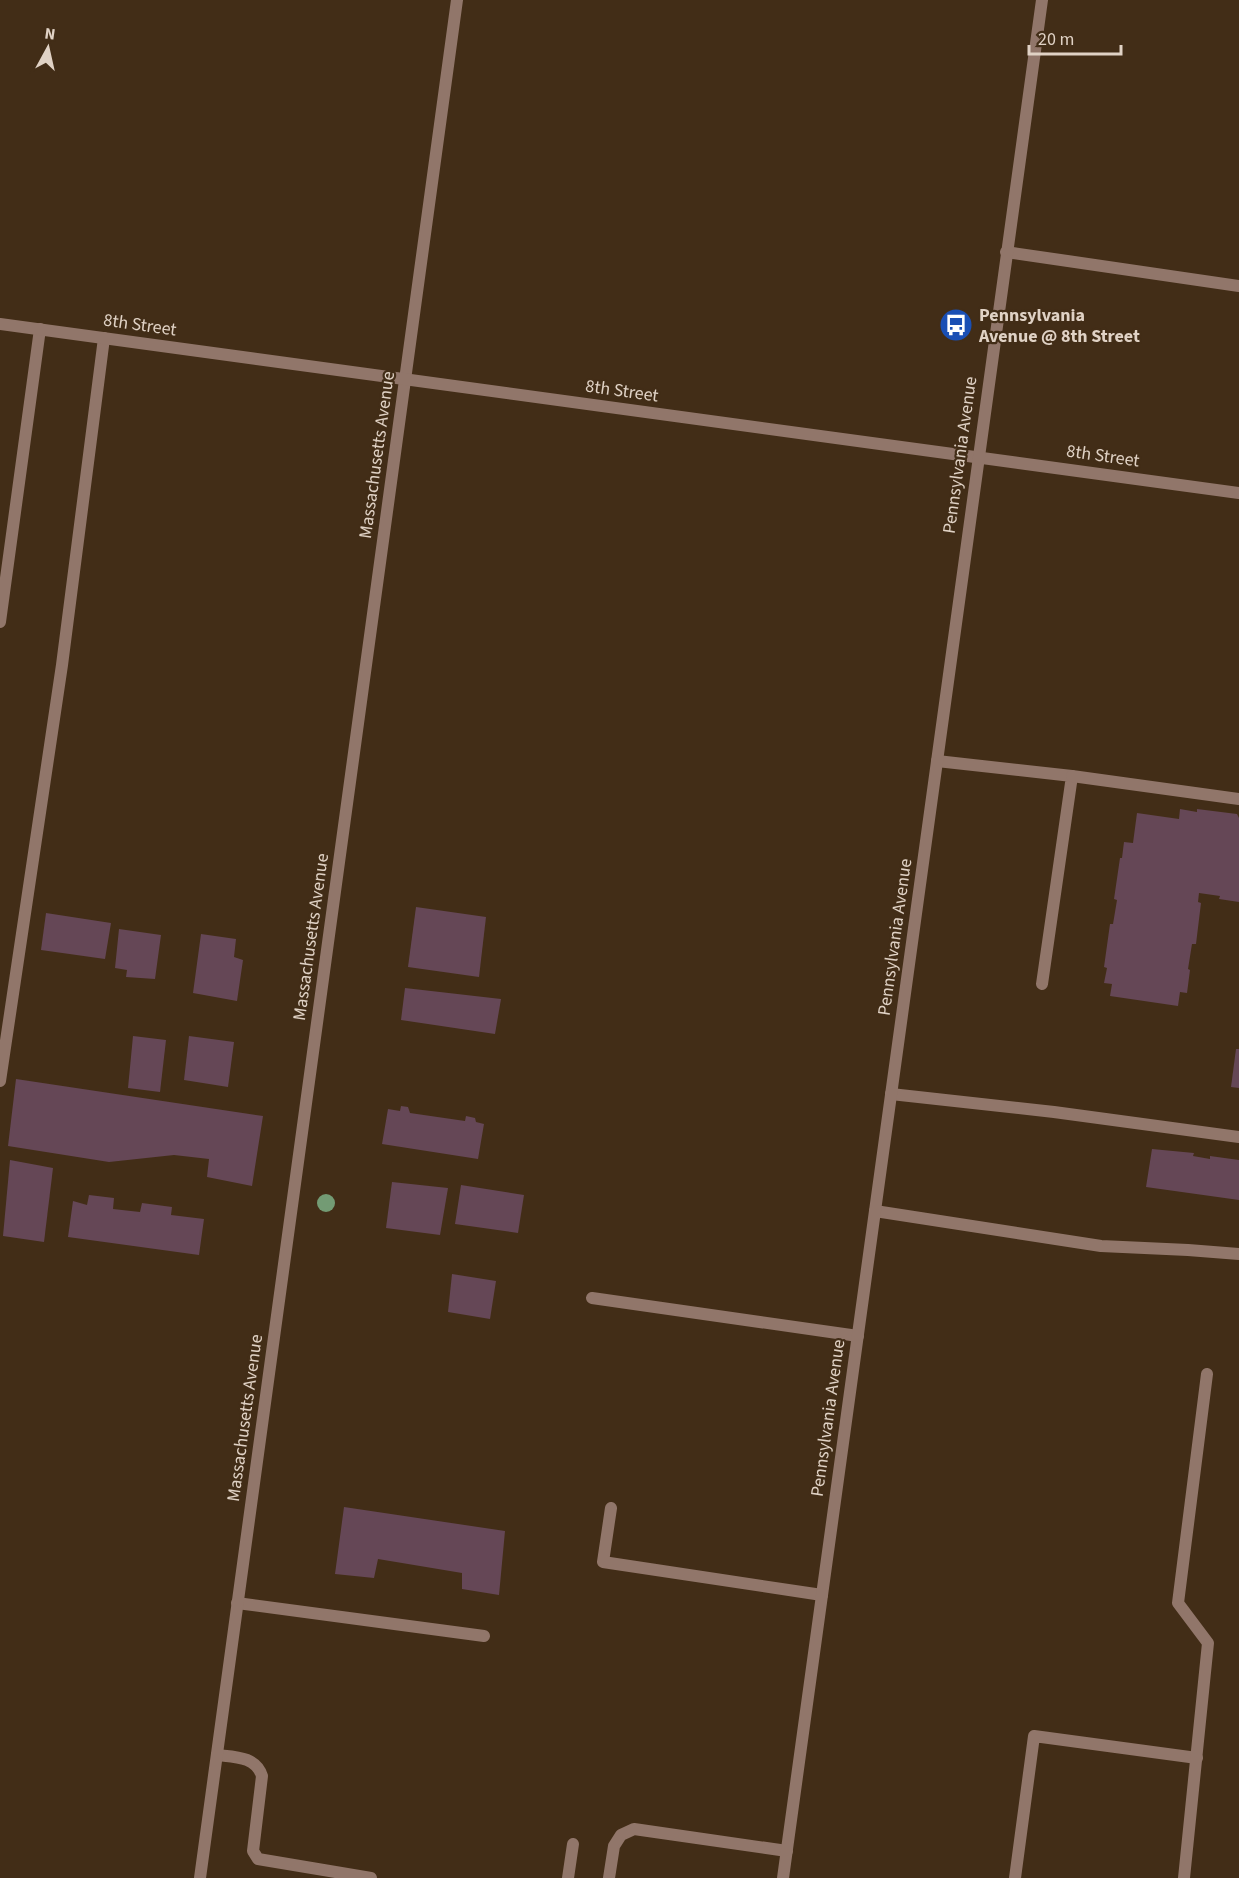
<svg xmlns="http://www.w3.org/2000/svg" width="1239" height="1878" viewBox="0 0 1239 1878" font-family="'Source Sans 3',sans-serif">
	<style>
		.building { fill: #654756 }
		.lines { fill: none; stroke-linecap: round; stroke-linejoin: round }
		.service { stroke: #91766a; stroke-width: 12 }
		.minor { stroke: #91766a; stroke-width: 12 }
		.tertiary { stroke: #91766a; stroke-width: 12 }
		.tree { fill: #739b74 }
		.labels { text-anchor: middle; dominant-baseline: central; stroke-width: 4.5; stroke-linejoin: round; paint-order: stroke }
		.poi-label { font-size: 18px; font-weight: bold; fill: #e0d2c5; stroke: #422d17; text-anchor: start }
		.street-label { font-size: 18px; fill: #e0d2c5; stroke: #422d17 }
	</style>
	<rect width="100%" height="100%" fill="#422d17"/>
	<g class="building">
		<path d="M 1180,809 L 1197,812 L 1197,809 L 1237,814 L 1239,818 L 1239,902 L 1219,899 L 1220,896 L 1199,893 L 1198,902 L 1201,903 L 1196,944 L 1192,944 L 1188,969 L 1190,970 L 1187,993 L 1180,992 L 1178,1006 L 1110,996 L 1112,984 L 1104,983 L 1107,968 L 1104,967 L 1110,924 L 1113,924 L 1117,900 L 1114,899 L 1120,858 L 1122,858 L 1124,842 L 1133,843 L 1137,813 L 1179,819 Z"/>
		<path d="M 416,907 L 486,917 L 479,977 L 408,967 Z"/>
		<path d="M 46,913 L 111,923 L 105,959 L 41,950 Z"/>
		<path d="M 119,929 L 161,935 L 155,979 L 126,977 L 127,970 L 115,968 Z"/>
		<path d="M 201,934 L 236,939 L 234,957 L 243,960 L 237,1001 L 193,993 Z"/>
		<path d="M 405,988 L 501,999 L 495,1034 L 401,1020 Z"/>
		<path d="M 133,1036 L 166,1040 L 160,1092 L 128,1088 Z"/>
		<path d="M 189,1036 L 234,1042 L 228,1087 L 184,1080 Z"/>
		<path d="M 1236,1049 L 1239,1049 L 1239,1088 L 1231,1087 Z"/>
		<path d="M 16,1079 L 263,1116 L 252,1186 L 207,1177 L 209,1159 L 174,1155 L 109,1162 L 8,1146 Z"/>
		<path d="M 401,1106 L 408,1107 L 410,1113 L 465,1121 L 466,1116 L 475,1118 L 476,1122 L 484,1124 L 478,1159 L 382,1144 L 388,1109 L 400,1111 Z"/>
		<path d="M 1152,1149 L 1194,1153 L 1193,1156 L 1210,1159 L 1210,1156 L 1239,1160 L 1239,1200 L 1146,1187 Z"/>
		<path d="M 10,1160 L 53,1168 L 44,1242 L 3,1236 Z"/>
		<path d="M 392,1182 L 448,1188 L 440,1235 L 386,1228 Z"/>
		<path d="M 461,1185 L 524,1195 L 518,1233 L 455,1224 Z"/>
		<path d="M 89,1195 L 114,1198 L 113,1209 L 140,1212 L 142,1203 L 172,1207 L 171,1215 L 204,1219 L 199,1255 L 68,1237 L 73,1201 L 87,1205 Z"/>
		<path d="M 452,1274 L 496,1281 L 490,1319 L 448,1312 Z"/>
		<path d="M 344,1507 L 505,1531 L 499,1595 L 462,1589 L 462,1573 L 378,1559 L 374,1578 L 335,1574 Z"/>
	</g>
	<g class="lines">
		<g class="service">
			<path d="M 1006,252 L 1239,286"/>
			<path d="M 0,622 L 40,329"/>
			<path d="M 937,761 L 1072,776 L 1042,984"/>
			<path d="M 1072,776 L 1239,799"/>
			<path d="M 0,1081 L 62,665 L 104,338"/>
			<path d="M 891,1094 L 1054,1112 L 1239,1137"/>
			<path d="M 875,1211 L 1101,1246 L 1188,1250 L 1239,1254"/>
			<path d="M 592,1298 L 858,1336"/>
			<path d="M 611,1508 L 603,1562 L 822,1595"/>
			<path d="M 237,1603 L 484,1636"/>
			<path d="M 217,1755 C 234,1757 256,1756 262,1776 L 253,1851 L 258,1859 L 371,1878"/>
			<path d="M 568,1878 L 573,1844"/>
			<path d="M 609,1878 L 614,1846 L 621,1835 L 634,1829 L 787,1851"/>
			<path d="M 1015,1878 L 1034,1736 L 1197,1758"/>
			<path d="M 1184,1878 L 1208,1643 L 1178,1603 L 1207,1374"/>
		</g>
		<path class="minor" d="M 200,1878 L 457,0"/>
		<g class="tertiary">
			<path d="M 0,324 L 1239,493"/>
			<path d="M 783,1878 L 1042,0"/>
		</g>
	</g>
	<circle class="tree" cx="326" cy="1203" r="9"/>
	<defs>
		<symbol id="bus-disc" viewBox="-11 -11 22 22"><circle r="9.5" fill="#1a4fb4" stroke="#422d17"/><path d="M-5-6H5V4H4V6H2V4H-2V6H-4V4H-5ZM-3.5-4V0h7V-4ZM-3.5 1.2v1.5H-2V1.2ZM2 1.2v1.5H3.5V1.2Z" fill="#fff"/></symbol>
	</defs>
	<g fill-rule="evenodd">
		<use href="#bus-disc" x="937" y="306" width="38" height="38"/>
	</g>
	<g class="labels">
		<g class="poi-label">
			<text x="979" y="315">Pennsylvania<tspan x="979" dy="21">Avenue @ 8th Street</tspan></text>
		</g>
		<g class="street-label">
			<text transform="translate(140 325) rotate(8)">8th Street</text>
			<text transform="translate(622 391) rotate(8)">8th Street</text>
			<text transform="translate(377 455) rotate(-82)">Massachusetts Avenue</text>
			<text transform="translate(960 455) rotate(-82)">Pennsylvania Avenue</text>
			<text transform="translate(1103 456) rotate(8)">8th Street</text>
			<text transform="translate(311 937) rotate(-82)">Massachusetts Avenue</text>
			<text transform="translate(895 937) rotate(-82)">Pennsylvania Avenue</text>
			<text transform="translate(245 1418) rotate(-82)">Massachusetts Avenue</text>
			<text transform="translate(828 1418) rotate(-82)">Pennsylvania Avenue</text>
		</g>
	</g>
	<g transform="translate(48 48) rotate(8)" stroke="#422d17" stroke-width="4.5" paint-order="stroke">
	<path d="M0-4.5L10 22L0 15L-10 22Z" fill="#e0d2c5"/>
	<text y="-9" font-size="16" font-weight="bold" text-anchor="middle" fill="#e0d2c5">N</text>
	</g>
	<path d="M1029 45v9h92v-9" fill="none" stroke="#e0d2c5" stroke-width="3"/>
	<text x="1038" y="45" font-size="18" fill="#e0d2c5" stroke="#422d17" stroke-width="4.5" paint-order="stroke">20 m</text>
</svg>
